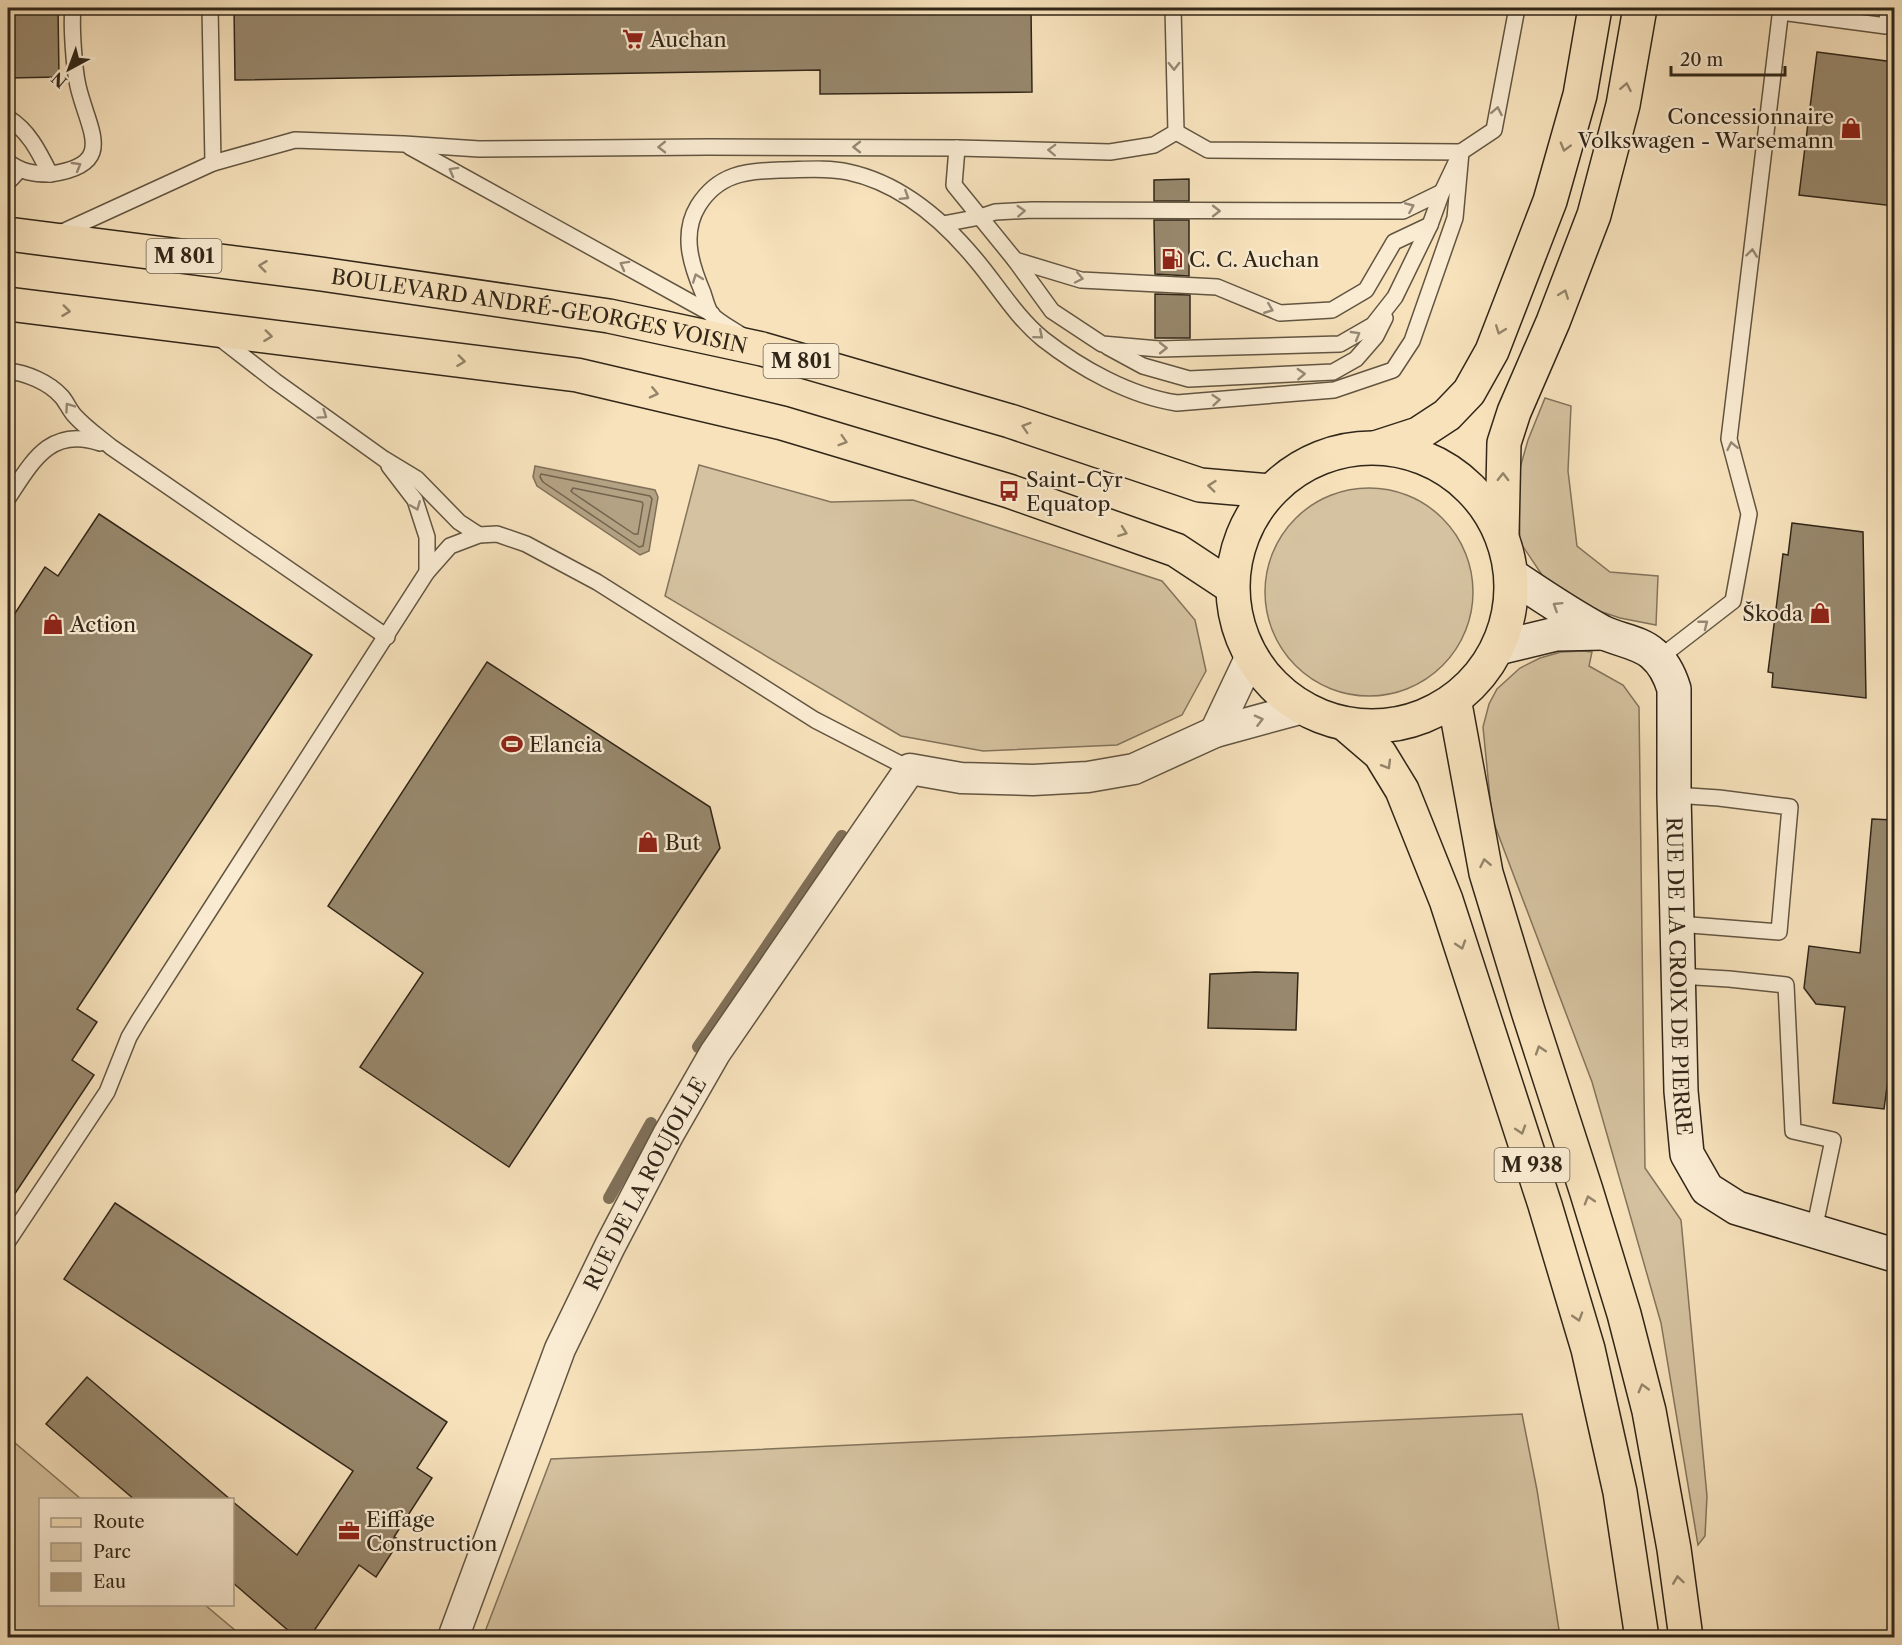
<svg xmlns="http://www.w3.org/2000/svg" width="1902" height="1645" viewBox="0 0 1902 1645" font-family="'Libre Caslon Text',serif">
	<style>
		.green { fill: #d5c2a0; stroke: #83745c; stroke-width: 1.5 }
		.water { fill: #b4a284; stroke: #807059; stroke-width: 1.5 }
		.lines { fill: none; stroke-linecap: round; stroke-linejoin: round }
		.shore { stroke: #72644e; stroke-width: 1.5 }
		.stream { stroke: #807059; stroke-width: 12 }
		.building { fill: #98886d; stroke: #312618; stroke-width: 1.5 }
		.lane-casing { stroke: #625541; stroke-width: 18 }
		.street-casing { stroke: #625541; stroke-width: 33 }
		.secondary-casing { stroke: #312618; stroke-width: 36 }
		.primary-casing { stroke: #312618; stroke-width: 36 }
		.lane { stroke: #faecd3; stroke-width: 15 }
		.street { stroke: #faecd3; stroke-width: 30 }
		.secondary { stroke: #faecd3; stroke-width: 33 }
		.primary { stroke: #f7e2bc; stroke-width: 33 }
		.oneway { stroke: #968976 }
		.oneway2 { stroke: #94846a }
		.labels { text-anchor: middle; dominant-baseline: central; stroke-width: 4.5; stroke-linejoin: round; paint-order: stroke }
		.shield { fill: #faecd3; stroke: #6d6150; stroke-width: 1.5 }
		.shield-label { font-size: 20px; font-weight: bold; fill: #312618 }
		.poi-label { font-size: 21px; fill: #312618; stroke: #faecd3; text-anchor: start }
		.street-label { font-size: 21px; fill: #312618; stroke: #faecd3 }
	</style>
	<rect width="100%" height="100%" fill="#f7e2bc"/>
	<filter id="stains"><feTurbulence type="fractalNoise" baseFrequency=".00333" numOctaves="4"/><feColorMatrix values="0 0 0 0 .2 0 0 0 0 .09 0 0 0 0 .02 0 0 0 .5 -.17"/></filter>
	<radialGradient id="worn" r=".72"><stop offset=".6" stop-color="#630" stop-opacity="0"/><stop offset="1" stop-color="#630" stop-opacity=".3"/></radialGradient>
	<g class="green">
		<path d="M 1545,398 L 1571,406 L 1568,471 L 1577,546 L 1610,572 L 1658,576 L 1656,625 L 1620,618 L 1572,602 L 1542,575 L 1520,542 L 1518,475 L 1528,440 Z"/>
		<path d="M 699,465 L 831,502 L 913,500 L 1162,581 L 1195,620 L 1206,671 L 1182,715 L 1117,745 L 983,751 L 901,736 L 665,596 Z"/>
		<circle cx="1369" cy="592" r="104"/>
		<path d="M 1583,651 L 1592,652 L 1589,666 L 1623,685 L 1639,707 L 1645,1168 L 1681,1220 L 1707,1496 L 1705,1536 L 1698,1545 L 1661,1323 L 1592,1082 L 1492,818 L 1483,727 L 1489,704 L 1497,689 L 1520,668 L 1540,658 L 1561,652 Z"/>
		<path d="M 1522,1414 L 1537,1490 L 1559,1630 L 1391,1638 L 483,1637 L 551,1459 Z"/>
		<path d="M 8,1437 L 81,1499 L 40,1500 L 40,1604 L 205,1605 L 243,1637 L 8,1637 Z"/>
	</g>
	<path class="water" d="M 535,466 L 655,490 L 658,497 L 649,551 L 640,555 L 537,486 L 533,477 Z"/>
	<g class="lines">
		<g class="shore">
			<path d="M 541,474 L 650,496 L 652,499 L 643,546 L 639,547 L 543,482 L 540,477 Z"/>
			<path d="M 573,488 L 642,502 L 643,504 L 638,534 L 634,534 L 573,493 L 571,491 Z"/>
		</g>
		<g class="stream">
			<path d="M 698,1047 L 842,836"/>
			<path d="M 609,1198 L 651,1123"/>
		</g>
	</g>
	<g class="building">
		<path d="M 8,8 L 58,8 L 59,77 L 8,78 Z"/>
		<path d="M 234,8 L 1031,8 L 1032,92 L 820,94 L 820,70 L 235,80 Z"/>
		<path d="M 1817,52 L 1894,62 L 1894,206 L 1799,195 Z"/>
		<path d="M 1189,179 L 1189,201 L 1154,201 L 1154,180 Z"/>
		<path d="M 1154,220 L 1189,220 L 1189,276 L 1155,274 Z"/>
		<path d="M 1155,294 L 1190,295 L 1190,338 L 1155,338 Z"/>
		<path d="M 99,514 L 312,655 L 77,1009 L 97,1022 L 72,1060 L 94,1075 L 8,1204 L 8,624 L 45,567 L 58,576 Z"/>
		<path d="M 1792,523 L 1863,532 L 1866,698 L 1772,687 L 1773,673 L 1768,672 L 1783,554 L 1788,555 Z"/>
		<path d="M 487,662 L 710,807 L 720,848 L 509,1167 L 360,1067 L 423,973 L 328,906 Z"/>
		<path d="M 1872,819 L 1894,820 L 1894,1073 L 1889,1072 L 1884,1109 L 1833,1103 L 1845,1007 L 1816,1004 L 1804,988 L 1809,946 L 1860,953 Z"/>
		<path d="M 1256,972 L 1298,973 L 1296,1030 L 1208,1028 L 1210,974 Z"/>
		<path d="M 115,1203 L 447,1422 L 417,1468 L 432,1478 L 394,1537 L 400,1540 L 376,1577 L 359,1565 L 309,1638 L 297,1638 L 232,1582 L 232,1501 L 297,1555 L 353,1471 L 64,1279 Z"/>
		<path d="M 87,1377 L 231,1500 L 135,1500 L 46,1424 Z"/>
	</g>
	<g class="lines">
		<defs>
			<g id="lane">
				<path d="M 210,8 L 213,163"/>
				<path d="M 1781,12 L 1886,26 L 1889,8"/>
				<path d="M 8,118 C 29,131 39,152 50,174 C 118,165 88,130 78,86 C 74,69 71,24 73,8"/>
				<path d="M 1176,132 L 1208,150 L 1461,152"/>
				<path d="M 410,147 L 712,314"/>
				<path d="M 957,148 L 954,185 L 1015,260 L 1081,280 L 1217,287 L 1280,313 L 1332,310 L 1366,290 L 1394,242 L 1430,225"/>
				<path d="M 8,162 C 22,172 32,174 50,174"/>
				<path d="M 8,180 L 11,179 L 19,170"/>
				<path d="M 943,224 L 980,217 L 995,212 L 1032,210 L 1403,211 L 1442,192"/>
				<path d="M 58,234 L 213,163 L 295,140 L 404,144 L 479,149 L 708,147 L 957,148 L 1110,152 L 1154,145 L 1176,132 L 1173,8"/>
				<path d="M 1015,260 L 1052,311 L 1102,344 L 1159,349 L 1340,344 L 1373,325 L 1395,297 L 1430,225 L 1442,192 L 1461,152 L 1494,130 L 1517,8"/>
				<path d="M 741,335 C 732,329 718,322 711,314 C 707,308 705,299 703,293 C 691,265 681,234 698,206 C 718,174 745,171 780,170 C 802,170 826,167 848,172 C 900,183 943,220 976,260 C 998,286 1016,317 1043,339 C 1080,368 1130,396 1177,403 L 1334,390 L 1393,370 L 1412,341 L 1455,218 L 1461,152"/>
				<path d="M 217,336 L 275,381 L 384,459 L 417,479 L 459,522 L 479,535"/>
				<path d="M 1108,347 L 1143,366 L 1189,379 L 1333,372 L 1356,359 L 1376,336 L 1385,318"/>
				<path d="M 8,371 C 26,373 49,382 62,397 C 67,403 70,411 75,416 C 86,428 99,437 111,447 L 387,637"/>
				<path d="M 389,466 L 415,500 L 427,537 L 427,572"/>
				<path d="M 8,498 C 32,462 50,426 100,443"/>
				<path d="M 1658,659 L 1733,601 L 1749,514 L 1729,439 L 1781,8"/>
				<path d="M 1674,795 L 1719,798 L 1790,807 L 1779,932 L 1678,924"/>
				<path d="M 1679,976 L 1729,979 L 1786,985 L 1793,1131 L 1833,1140 L 1814,1230"/>
				<path d="M 8,1241 L 107,1092 L 129,1037 L 139,1020 L 427,572 L 450,546 L 479,535 L 497,534 L 526,544 L 597,582 L 815,720 L 910,769"/>
			</g>
			<g id="street">
				<path d="M 1215,732 L 1251,656"/>
				<path id="s1" d="M 453,1638 L 560,1349 L 610,1246 L 668,1135 L 715,1053 L 910,769 L 961,778 L 1033,780 L 1088,777 L 1134,769 L 1215,732 L 1303,708"/>
			</g>
			<g id="secondary">
				<path id="s2" d="M 1511,575 C 1541,595 1570,615 1602,632 C 1618,640 1640,642 1653,654 C 1664,663 1670,676 1674,689 L 1674,795 L 1681,1091 L 1687,1154 L 1707,1189 L 1737,1208 L 1894,1255"/>
				<path d="M 1498,648 L 1556,634 L 1603,633"/>
			</g>
			<g id="primary">
				<path id="s3" d="M 8,234 L 321,274 L 609,316 L 762,349 L 1010,421 L 1200,485 L 1270,491"/>
				<path d="M 8,304 L 577,375 L 782,423 L 1009,491 L 1176,550 L 1232,587"/>
				<path d="M 1378,447 L 1418,434 L 1447,415 L 1469,392 L 1492,351 L 1550,201 L 1580,95 L 1595,8"/>
				<circle cx="1372" cy="587" r="139"/>
				<path d="M 1502,534 L 1504,443 L 1514,412 L 1553,322 L 1594,215 L 1623,105 L 1640,8"/>
				<path d="M 1455,704 L 1486,873 L 1528,1011 L 1586,1190 L 1624,1314 L 1649,1411 L 1674,1549 L 1686,1638"/>
				<path d="M 1345,724 L 1380,754 L 1402,790 L 1446,900 L 1494,1048 L 1545,1205 L 1588,1349 L 1620,1492 L 1642,1638"/>
			</g>
		</defs>
		<use href="#lane" class="lane-casing"/>
		<use href="#street" class="street-casing"/>
		<use href="#secondary" class="secondary-casing"/>
		<use href="#primary" class="primary-casing"/>
		<use href="#lane" class="lane"/>
		<use href="#street" class="street"/>
		<use href="#secondary" class="secondary"/>
		<use href="#primary" class="primary"/>
	</g>
	<defs><path id="oneway-chevron" d="M-2-3.5L2.5 0L-2 3.5" fill="none" stroke-width="1.6" stroke-linecap="round" stroke-linejoin="round" transform="scale(1.5)"/></defs>
	<g class="oneway">
		<use href="#oneway-chevron" transform="translate(1174 66) rotate(89)"/>
		<use href="#oneway-chevron" transform="translate(1497 111) rotate(-79)"/>
		<use href="#oneway-chevron" transform="translate(662 147) rotate(179)"/>
		<use href="#oneway-chevron" transform="translate(857 147) rotate(-180)"/>
		<use href="#oneway-chevron" transform="translate(1052 150) rotate(-178)"/>
		<use href="#oneway-chevron" transform="translate(77 166) rotate(-30)"/>
		<use href="#oneway-chevron" transform="translate(453 171) rotate(-151)"/>
		<use href="#oneway-chevron" transform="translate(905 196) rotate(32)"/>
		<use href="#oneway-chevron" transform="translate(1410 207) rotate(-23)"/>
		<use href="#oneway-chevron" transform="translate(1021 211) rotate(-3)"/>
		<use href="#oneway-chevron" transform="translate(1216 211)"/>
		<use href="#oneway-chevron" transform="translate(1752 253) rotate(-83)"/>
		<use href="#oneway-chevron" transform="translate(624 265) rotate(-151)"/>
		<use href="#oneway-chevron" transform="translate(697 278) rotate(-110)"/>
		<use href="#oneway-chevron" transform="translate(1079 278) rotate(12)"/>
		<use href="#oneway-chevron" transform="translate(1269 309) rotate(22)"/>
		<use href="#oneway-chevron" transform="translate(1039 335) rotate(40)"/>
		<use href="#oneway-chevron" transform="translate(1356 335) rotate(-30)"/>
		<use href="#oneway-chevron" transform="translate(1163 348)"/>
		<use href="#oneway-chevron" transform="translate(1301 374) rotate(-3)"/>
		<use href="#oneway-chevron" transform="translate(1216 400) rotate(-5)"/>
		<use href="#oneway-chevron" transform="translate(69 407) rotate(-125)"/>
		<use href="#oneway-chevron" transform="translate(323 415) rotate(35)"/>
		<use href="#oneway-chevron" transform="translate(1732 446) rotate(-102)"/>
		<use href="#oneway-chevron" transform="translate(416 506) rotate(68)"/>
		<use href="#oneway-chevron" transform="translate(1557 606) rotate(-148)"/>
		<use href="#oneway-chevron" transform="translate(1704 624) rotate(-38)"/>
		<use href="#oneway-chevron" transform="translate(1259 720) rotate(-14)"/>
	</g>
	<g class="oneway2">
		<use href="#oneway-chevron" transform="translate(1626 87) rotate(-79)"/>
		<use href="#oneway-chevron" transform="translate(1565 147) rotate(106)"/>
		<use href="#oneway-chevron" transform="translate(263 266) rotate(-173)"/>
		<use href="#oneway-chevron" transform="translate(1564 294) rotate(-69)"/>
		<use href="#oneway-chevron" transform="translate(66 311) rotate(7)"/>
		<use href="#oneway-chevron" transform="translate(1500 330) rotate(111)"/>
		<use href="#oneway-chevron" transform="translate(268 336) rotate(7)"/>
		<use href="#oneway-chevron" transform="translate(461 361) rotate(7)"/>
		<use href="#oneway-chevron" transform="translate(654 393) rotate(13)"/>
		<use href="#oneway-chevron" transform="translate(1026 427) rotate(-162)"/>
		<use href="#oneway-chevron" transform="translate(843 441) rotate(17)"/>
		<use href="#oneway-chevron" transform="translate(1503 477) rotate(-89)"/>
		<use href="#oneway-chevron" transform="translate(1212 486) rotate(-174)"/>
		<use href="#oneway-chevron" transform="translate(1123 532) rotate(20)"/>
		<use href="#oneway-chevron" transform="translate(1387 765) rotate(59)"/>
		<use href="#oneway-chevron" transform="translate(1485 863) rotate(-101)"/>
		<use href="#oneway-chevron" transform="translate(1461 945) rotate(72)"/>
		<use href="#oneway-chevron" transform="translate(1540 1050) rotate(-108)"/>
		<use href="#oneway-chevron" transform="translate(1521 1130) rotate(72)"/>
		<use href="#oneway-chevron" transform="translate(1589 1200) rotate(-107)"/>
		<use href="#oneway-chevron" transform="translate(1578 1317) rotate(73)"/>
		<use href="#oneway-chevron" transform="translate(1643 1388) rotate(-105)"/>
		<use href="#oneway-chevron" transform="translate(1678 1580) rotate(-98)"/>
	</g>
	<defs>
		<symbol id="supermarket-bare" viewBox="-9 -9 18 18"><path d="M-6-5.5h2.5l.6 2H6L4.5 2H-2.5L-4.4-4H-6ZM-1.5 3.2a1.3 1.3 0 1 0 .1 0ZM3 3.2a1.3 1.3 0 1 0 .1 0Z" fill="#8f2418" stroke="#faecd3" stroke-width="2.5" paint-order="stroke"/></symbol>
		<symbol id="shop-bare" viewBox="-9 -9 18 18"><path d="M-5-2.5h2.3a2.7 3.5 0 0 1 5.4 0H5L5.5 6h-11ZM-1.5-2.5h3a1.5 2.3 0 0 0-3 0Z" fill="#8f2418" stroke="#faecd3" stroke-width="2.5" paint-order="stroke"/></symbol>
		<symbol id="fuel-bare" viewBox="-9 -9 18 18"><path d="M-5.5-6h7V0h2V4h1.3V-2.5L3-4.5l.8-.8L6-3V5H2.5V1h-1V6h-7ZM-4.2-4.7v3.2H.2V-4.7Z" fill="#8f2418" stroke="#faecd3" stroke-width="2.5" paint-order="stroke"/></symbol>
		<symbol id="bus-bare" viewBox="-9 -9 18 18"><path d="M-5-6H5V4H4V6H2V4H-2V6H-4V4H-5ZM-3.5-4V0h7V-4ZM-3.5 1.2v1.5H-2V1.2ZM2 1.2v1.5H3.5V1.2Z" fill="#8f2418" stroke="#faecd3" stroke-width="2.5" paint-order="stroke"/></symbol>
		<symbol id="stadium-bare" viewBox="-9 -9 18 18"><path d="M0-5a6.5 5 0 1 0 0 10a6.5 5 0 1 0 0-10ZM-3.5-1.8h7v3.6h-7Z" fill="#8f2418" stroke="#faecd3" stroke-width="2.5" paint-order="stroke"/></symbol>
		<symbol id="office-bare" viewBox="-9 -9 18 18"><path d="M-6-3h4V-5.5h4V-3h4V5H-6ZM-1-4.5V-3h2v-1.5ZM-6 0V1H6V0Z" fill="#8f2418" stroke="#faecd3" stroke-width="2.5" paint-order="stroke"/></symbol>
	</defs>
	<g fill-rule="evenodd">
		<use href="#supermarket-bare" x="618" y="24" width="30" height="30"/>
		<use href="#shop-bare" x="1836" y="113" width="30" height="30"/>
		<use href="#fuel-bare" x="1157" y="244" width="30" height="30"/>
		<use href="#bus-bare" x="994" y="476" width="30" height="30"/>
		<use href="#shop-bare" x="1805" y="598" width="30" height="30"/>
		<use href="#shop-bare" x="38" y="609" width="30" height="30"/>
		<use href="#stadium-bare" x="497" y="729" width="30" height="30"/>
		<use href="#shop-bare" x="633" y="827" width="30" height="30"/>
		<use href="#office-bare" x="334" y="1516" width="30" height="30"/>
	</g>
	<g class="labels">
		<g class="shield">
			<rect x="146.5" y="239" width="75" height="34" rx="4.5"/>
			<rect x="763.5" y="344" width="75" height="34" rx="4.5"/>
			<rect x="1494.5" y="1148" width="75" height="34" rx="4.5"/>
		</g>
		<g class="shield-label">
			<text x="184" y="256">M 801</text>
			<text x="801" y="361">M 801</text>
			<text x="1532" y="1165">M 938</text>
		</g>
		<g class="poi-label">
			<text x="650" y="39">Auchan</text>
			<text x="1834" y="116" text-anchor="end">Concessionnaire<tspan x="1834" dy="24">Volkswagen - Warsemann</tspan></text>
			<text x="1189" y="259">C. C. Auchan</text>
			<text x="1026" y="479">Saint-Cyr<tspan x="1026" dy="24">Equatop</tspan></text>
			<text x="1803" y="613" text-anchor="end">Škoda</text>
			<text x="70" y="624">Action</text>
			<text x="529" y="744">Elancia</text>
			<text x="665" y="842">But</text>
			<text x="366" y="1519">Eiffage<tspan x="366" dy="24">Construction</tspan></text>
		</g>
		<g class="street-label">
			<text stroke="none"><textPath href="#s3" startOffset="537">BOULEVARD ANDRÉ-GEORGES VOISIN</textPath></text>
			<text stroke="none"><textPath href="#s2" startOffset="492">RUE DE LA CROIX DE PIERRE</textPath></text>
			<text stroke="none"><textPath href="#s1" startOffset="494">RUE DE LA ROUJOLLE</textPath></text>
		</g>
	</g>
	<rect width="1902" height="1645" fill="none" stroke="#f7e2bc" stroke-width="30"/>
	<rect x="9" y="9" width="1884" height="1627" fill="none" stroke="#312618" stroke-width="3"/>
	<rect x="15" y="15" width="1872" height="1615" fill="none" stroke="#312618" stroke-width="1.5"/>
	<rect x="39" y="1498" width="195" height="108" fill="#faecd3" stroke="#aa9d88" stroke-width="1.5"/>
	<rect x="51" y="1518" width="30" height="9" fill="#f7e2bc" stroke="#aa9d88" stroke-width="1.5"/>
	<text x="93" y="1528" font-size="18" fill="#312618">Route</text>
	<rect x="51" y="1543" width="30" height="18" fill="#d5c2a0" stroke="#aa9d88" stroke-width="1.5"/>
	<text x="93" y="1558" font-size="18" fill="#312618">Parc</text>
	<rect x="51" y="1573" width="30" height="18" fill="#b4a284" stroke="#aa9d88" stroke-width="1.5"/>
	<text x="93" y="1588" font-size="18" fill="#312618">Eau</text>
	<g transform="translate(69 69) rotate(221)" stroke="#faecd3" stroke-width="4.5" paint-order="stroke">
	<path d="M0-4.5L10 22L0 15L-10 22Z" fill="#312618"/>
	<text y="-9" font-size="16" font-weight="bold" text-anchor="middle" fill="#312618">N</text>
	</g>
	<path d="M1671 66v9h114v-9" fill="none" stroke="#312618" stroke-width="3"/>
	<text x="1680" y="66" font-size="18" fill="#312618" stroke="#faecd3" stroke-width="4.5" paint-order="stroke">20 m</text>
	<rect width="100%" height="100%" filter="url(#stains)"/>
	<rect width="100%" height="100%" fill="url(#worn)"/>
</svg>
